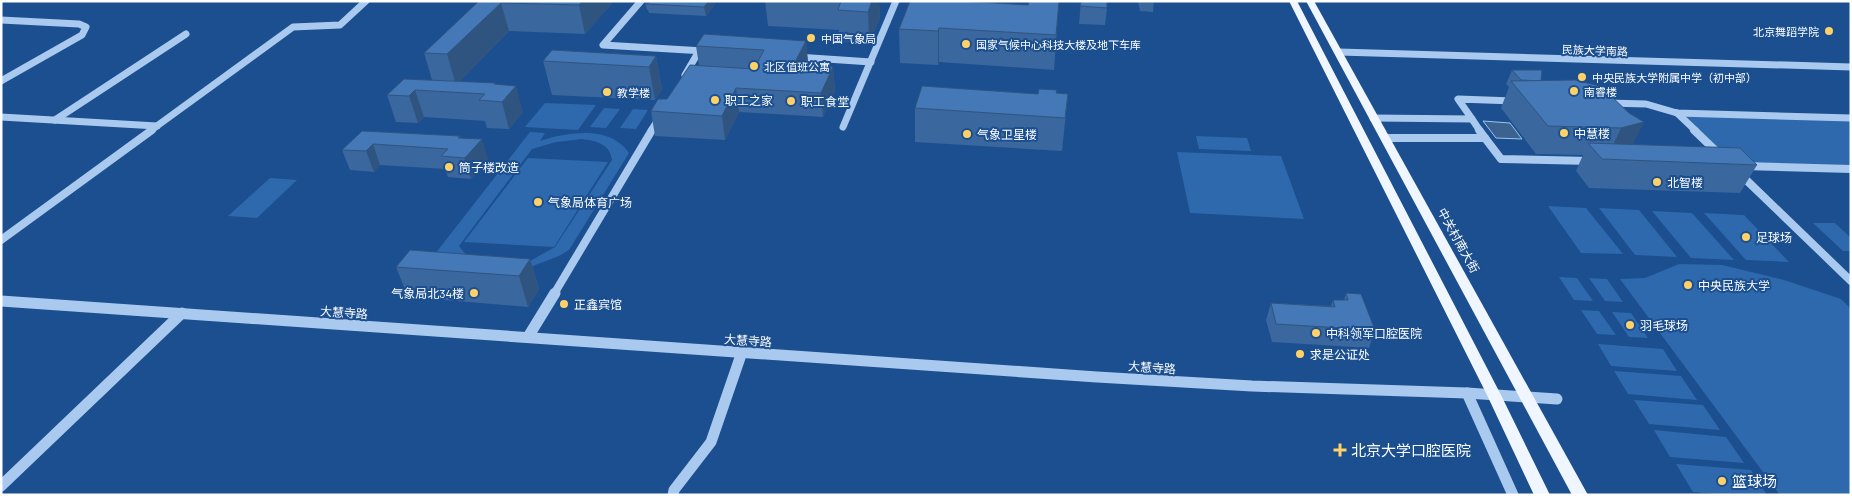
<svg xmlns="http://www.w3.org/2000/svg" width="1852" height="496" viewBox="0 0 1852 496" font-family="Barlow,'Noto Sans SC',sans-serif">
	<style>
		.green { fill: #2e69ad; fill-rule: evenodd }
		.water { fill: #3c6290; stroke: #9cc4f0 }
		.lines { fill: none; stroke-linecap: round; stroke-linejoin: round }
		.minor-far2 { stroke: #a9c9ee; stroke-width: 7 }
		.minor-far1 { stroke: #a9c9ee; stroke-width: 8 }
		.minor { stroke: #a9c9ee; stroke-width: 11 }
		.major { fill: #f0f6ff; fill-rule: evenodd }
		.wall { fill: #3a679d }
		.shaded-wall { fill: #305480 }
		.building { fill: #4478b7; stroke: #305480 }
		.poi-dot { fill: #ffd166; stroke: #1b4f8f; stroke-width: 2 }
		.labels { text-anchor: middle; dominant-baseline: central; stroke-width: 4; stroke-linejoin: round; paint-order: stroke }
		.far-poi-label { font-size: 11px; fill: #fff; stroke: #1b4f8f; text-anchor: start }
		.far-street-label { font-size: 11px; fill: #fff; stroke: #1b4f8f }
		.poi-label { font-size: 12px; fill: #fff; stroke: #1b4f8f; text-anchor: start }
		.street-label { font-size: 12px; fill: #fff; stroke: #1b4f8f }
		.near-poi-label { font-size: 15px; fill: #fff; stroke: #1b4f8f; text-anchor: start }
	</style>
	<rect width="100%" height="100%" fill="#1b4f8f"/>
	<g class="green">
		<path d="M 545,103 L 596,105 L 578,130 L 525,127 Z"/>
		<path d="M 604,108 L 620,109 L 606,128 L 590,127 Z"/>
		<path d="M 633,109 L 648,110 L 636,129 L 620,128 Z"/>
		<path d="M 1677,113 L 1851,119 L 1851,170 L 1732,166 Z"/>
		<path d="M 530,132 L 545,133 L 540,141 C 567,132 610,125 629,153 L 569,250 L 559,256 L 525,269 L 424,268 ZM 582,139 C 597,141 610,144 612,160 L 555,247 L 530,261 L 468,257 L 459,246 L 532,149 L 556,142 Z"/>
		<path d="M 1196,136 L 1247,138 L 1251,151 L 1199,149 Z"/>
		<path d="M 1177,152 L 1281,156 L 1304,219 L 1190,213 Z"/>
		<path d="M 528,158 L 608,162 L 554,247 L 464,242 Z"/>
		<path d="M 270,178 L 297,180 L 257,218 L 228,216 Z"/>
		<path d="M 1548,206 L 1586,208 L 1623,254 L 1581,253 Z"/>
		<path d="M 1599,208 L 1639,210 L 1677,257 L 1635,255 Z"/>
		<path d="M 1652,211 L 1692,213 L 1734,260 L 1691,258 Z"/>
		<path d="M 1704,213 L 1744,215 L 1789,262 L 1746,260 Z"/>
		<path d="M 1813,223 L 1835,223 L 1851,238 L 1851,251 L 1843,251 Z"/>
		<path d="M 1679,264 L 1722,265 L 1784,280 L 1841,299 L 1851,309 L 1851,495 L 1780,495 L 1620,279 L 1645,278 Z"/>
		<path d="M 1559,277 L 1577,278 L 1593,301 L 1574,300 Z"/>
		<path d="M 1589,278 L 1607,279 L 1623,302 L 1605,301 Z"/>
		<path d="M 1581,310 L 1599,311 L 1616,335 L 1597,334 Z"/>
		<path d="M 1612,312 L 1631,313 L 1648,338 L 1629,337 Z"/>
		<path d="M 1598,344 L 1663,349 L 1677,371 L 1611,366 Z"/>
		<path d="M 1614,371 L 1681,376 L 1697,400 L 1628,394 Z"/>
		<path d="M 1634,400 L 1703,405 L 1720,430 L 1649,424 Z"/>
		<path d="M 1654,430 L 1726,437 L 1744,463 L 1670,457 Z"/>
		<path d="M 1676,464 L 1751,470 L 1767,495 L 1728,495 L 1693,492 Z"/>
	</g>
	<path class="water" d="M 1483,121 L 1510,123 L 1522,139 L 1496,138 Z"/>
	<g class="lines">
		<g class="minor-far2">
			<path d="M 641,1 L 603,45 L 704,51"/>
			<path d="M 1,20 L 79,24 L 86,27 L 82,35 L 1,81"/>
			<path d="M 1339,52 L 1851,67"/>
			<path d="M 797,57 L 871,62"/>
			<path d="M 685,75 L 699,51"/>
			<path d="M 1607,103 L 1646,104 L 1677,113 L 1851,118"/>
			<path d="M 1677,113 L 1696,131"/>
			<path d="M 1,117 L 157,126"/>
			<path d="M 1373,118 L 1472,119 L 1458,99 L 1514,101"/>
			<path d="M 1472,119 L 1480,131"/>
			<path d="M 55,120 L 186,34"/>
			<path d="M 843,127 L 896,1"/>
			<path d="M 150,131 L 293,27 L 340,25 L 366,1"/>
			<path d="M 651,131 L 660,116"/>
		</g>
		<g class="minor-far1">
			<path d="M 1479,130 L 1485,138"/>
			<path d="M 1694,130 L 1719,154"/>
			<path d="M 1385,138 L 1485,138 L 1501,159 L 1591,161"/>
			<path d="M 1744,166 L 1851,169"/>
			<path d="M 1740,174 L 1851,281"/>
			<path d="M 1,240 L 152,130"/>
			<path d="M 554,294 L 652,130"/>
		</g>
		<g class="minor">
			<path d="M 1,301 L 1097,377 L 1252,386 L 1467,393 L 1557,399"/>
			<path d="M 528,337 L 555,293"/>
			<path d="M 1467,393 L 1513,495"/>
			<path d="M 1,486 L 182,313"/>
			<path d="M 673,495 L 674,490 L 711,442 L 742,352"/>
		</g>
		<g class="major">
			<path d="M 1289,1 L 1297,1 L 1501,395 L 1550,495 L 1534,495 L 1487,395 Z"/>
			<path d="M 1306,1 L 1314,1 L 1588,495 L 1572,495 Z"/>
		</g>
	</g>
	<g class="wall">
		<path d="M 479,1 L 614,1 L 585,34 L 509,31 L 460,81 L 496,85 L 523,112 L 509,129 L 487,128 L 485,121 L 424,117 L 418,123 L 396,122 L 387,95 L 432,80 L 424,53 Z"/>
		<path d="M 645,1 L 717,1 L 706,16 L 649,13 L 648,10 L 647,10 Z"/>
		<path d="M 765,1 L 879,1 L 880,18 L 869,43 L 839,41 L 839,30 L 768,26 Z"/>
		<path d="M 1059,1 L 1054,70 L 939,62 L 938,65 L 900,63 L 899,29 L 1028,5 Z"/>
		<path d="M 1081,1 L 1107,8 L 1105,25 L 1079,24 Z"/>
		<path d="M 1138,1 L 1154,1 L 1153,12 L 1140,11 Z"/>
		<path d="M 806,41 L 808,63 L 807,65 L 833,67 L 835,91 L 823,117 L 739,112 L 725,140 L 655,136 L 651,111 L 667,99 L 699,65 L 696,46 Z"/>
		<path d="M 656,56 L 662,89 L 655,100 L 552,95 L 543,61 Z"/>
		<path d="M 1512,70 L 1541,81 L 1612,97 L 1633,145 L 1757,165 L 1740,193 L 1589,188 L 1576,171 L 1583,155 L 1536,154 L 1501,108 L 1509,87 L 1506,84 Z"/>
		<path d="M 1056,93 L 1068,94 L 1062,151 L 915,142 L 915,108 L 1038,94 Z"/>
		<path d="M 362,131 L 460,136 L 461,138 L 488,159 L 471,179 L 448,177 L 445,169 L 380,165 L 374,172 L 350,170 L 342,150 Z"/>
		<path d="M 530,259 L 539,289 L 528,307 L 408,297 L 396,267 Z"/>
		<path d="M 1346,293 L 1375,330 L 1369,348 L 1272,342 L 1266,320 L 1271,303 L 1331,306 L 1333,300 L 1344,300 Z"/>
	</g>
	<g class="shaded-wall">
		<path d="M 583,1 L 614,1 L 585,34 L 579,5 Z"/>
		<path d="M 709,1 L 717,1 L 706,16 L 704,7 Z"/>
		<path d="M 872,1 L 879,1 L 880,18 L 869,43 L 868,12 Z"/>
		<path d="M 501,3 L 509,31 L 456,85 L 447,54 Z"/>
		<path d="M 939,28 L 939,62 L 938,65 L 938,31 Z"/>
		<path d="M 806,41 L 808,63 L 796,88 L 794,64 Z"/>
		<path d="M 656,56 L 662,89 L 655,100 L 649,67 Z"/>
		<path d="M 833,67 L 835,91 L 823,117 L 821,93 Z"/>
		<path d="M 516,86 L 523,112 L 509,129 L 502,102 Z"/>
		<path d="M 736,88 L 739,112 L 725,140 L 722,116 Z"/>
		<path d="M 415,90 L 424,117 L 418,123 L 409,96 Z"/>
		<path d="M 1644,122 L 1630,150 L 1608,156 L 1621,128 Z"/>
		<path d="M 460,136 L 466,156 L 482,139 L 488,159 L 471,179 L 458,138 Z"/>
		<path d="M 373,144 L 380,165 L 374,172 L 366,151 Z"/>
		<path d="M 530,259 L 539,289 L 528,307 L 519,276 Z"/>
	</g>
	<g class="building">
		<path d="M 479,1 L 583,1 L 579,5 L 501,3 L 447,54 L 424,53 Z"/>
		<path d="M 650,1 L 709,1 L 704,7 L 647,4 Z"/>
		<path d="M 841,1 L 872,1 L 868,12 L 838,10 Z"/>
		<path d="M 910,1 L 962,1 L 1028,5 L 1029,1 L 1059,1 L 1056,35 L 939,28 L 938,31 L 899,29 Z"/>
		<path d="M 1081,1 L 1107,1 L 1107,8 L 1080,6 Z"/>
		<rect x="1141" y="1" width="13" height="1"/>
		<path d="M 704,34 L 806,41 L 794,64 L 833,67 L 821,93 L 736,88 L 722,116 L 651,111 L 658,99 L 667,99 L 690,65 L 754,69 L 764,50 L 696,46 Z"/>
		<path d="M 552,50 L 656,56 L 649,67 L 543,61 Z"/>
		<path d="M 1512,70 L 1542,70 L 1541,81 L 1521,80 Z"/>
		<path d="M 404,79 L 496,83 L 494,84 L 516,86 L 502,102 L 479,100 L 485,94 L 415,90 L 409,96 L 387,95 Z"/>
		<path d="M 1575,80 L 1612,89 L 1612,97 L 1629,113 L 1644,122 L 1621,128 L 1548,126 L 1511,81 Z"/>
		<path d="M 922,86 L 1038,94 L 1039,89 L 1057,90 L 1056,93 L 1068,94 L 1065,118 L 915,108 Z"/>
		<path d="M 362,131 L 460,136 L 458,138 L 482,139 L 465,158 L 441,156 L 448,149 L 373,144 L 366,151 L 342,150 Z"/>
		<path d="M 1588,143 L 1740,148 L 1757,165 L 1602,159 Z"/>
		<path d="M 410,250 L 530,259 L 519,276 L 396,267 Z"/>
		<path d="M 1346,293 L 1361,294 L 1375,330 L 1276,324 L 1271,303 L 1335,307 L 1333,300 L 1348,300 Z"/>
	</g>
	<g class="poi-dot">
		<circle cx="1829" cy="31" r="5"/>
		<circle cx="811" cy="38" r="5"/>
		<circle cx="966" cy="44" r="5"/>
		<circle cx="754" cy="66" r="5"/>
		<circle cx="1582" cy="77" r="5"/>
		<circle cx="1574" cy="91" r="5"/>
		<circle cx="607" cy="92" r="5"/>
		<circle cx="715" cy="100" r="5"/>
		<circle cx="791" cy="101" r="5"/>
		<circle cx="1564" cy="133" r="5"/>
		<circle cx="967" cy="134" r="5"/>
		<circle cx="449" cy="167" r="5"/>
		<circle cx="1657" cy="182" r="5"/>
		<circle cx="538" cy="202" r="5"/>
		<circle cx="1746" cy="237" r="5"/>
		<circle cx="1688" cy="285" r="5"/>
		<circle cx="474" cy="293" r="5"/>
		<circle cx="564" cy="304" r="5"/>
		<circle cx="1630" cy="325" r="5"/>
		<circle cx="1316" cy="333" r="5"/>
		<circle cx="1300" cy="354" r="5"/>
		<path d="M1337.5 442.5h5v5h5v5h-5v5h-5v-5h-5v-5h5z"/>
		<circle cx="1722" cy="481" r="5"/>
	</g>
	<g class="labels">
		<g class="far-poi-label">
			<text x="1819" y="31" text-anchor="end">北京舞蹈学院</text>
			<text x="821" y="38">中国气象局</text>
			<text x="976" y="44">国家气候中心科技大楼及地下车库</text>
			<text x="764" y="66">北区值班公寓</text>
			<text x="1592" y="77">中央民族大学附属中学（初中部）</text>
			<text x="1584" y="91">南睿楼</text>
			<text x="617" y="92">教学楼</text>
		</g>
		<g class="far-street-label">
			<text transform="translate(1595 50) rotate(2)">民族大学南路</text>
		</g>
		<g class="poi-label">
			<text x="725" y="100">职工之家</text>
			<text x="801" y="101">职工食堂</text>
			<text x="1574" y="133">中慧楼</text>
			<text x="977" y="134">气象卫星楼</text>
			<text x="459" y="167">筒子楼改造</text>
			<text x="1667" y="182">北智楼</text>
			<text x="548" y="202">气象局体育广场</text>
			<text x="1756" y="237">足球场</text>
			<text x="1698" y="285">中央民族大学</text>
			<text x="464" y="293" text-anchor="end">气象局北34楼</text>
			<text x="574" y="304">正鑫宾馆</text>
			<text x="1640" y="325">羽毛球场</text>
			<text x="1326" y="333">中科领军口腔医院</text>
			<text x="1310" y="354">求是公证处</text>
		</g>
		<g class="street-label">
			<text transform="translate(1459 240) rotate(61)">中关村南大街</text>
			<text transform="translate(344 312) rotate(4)">大慧寺路</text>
			<text transform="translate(748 340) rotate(4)">大慧寺路</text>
			<text transform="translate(1152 367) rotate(4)">大慧寺路</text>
		</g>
		<g class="near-poi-label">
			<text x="1351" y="450">北京大学口腔医院</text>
			<text x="1732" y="481">篮球场</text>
		</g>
	</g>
	<rect width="1852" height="496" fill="none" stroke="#ffffff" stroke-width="5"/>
</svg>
